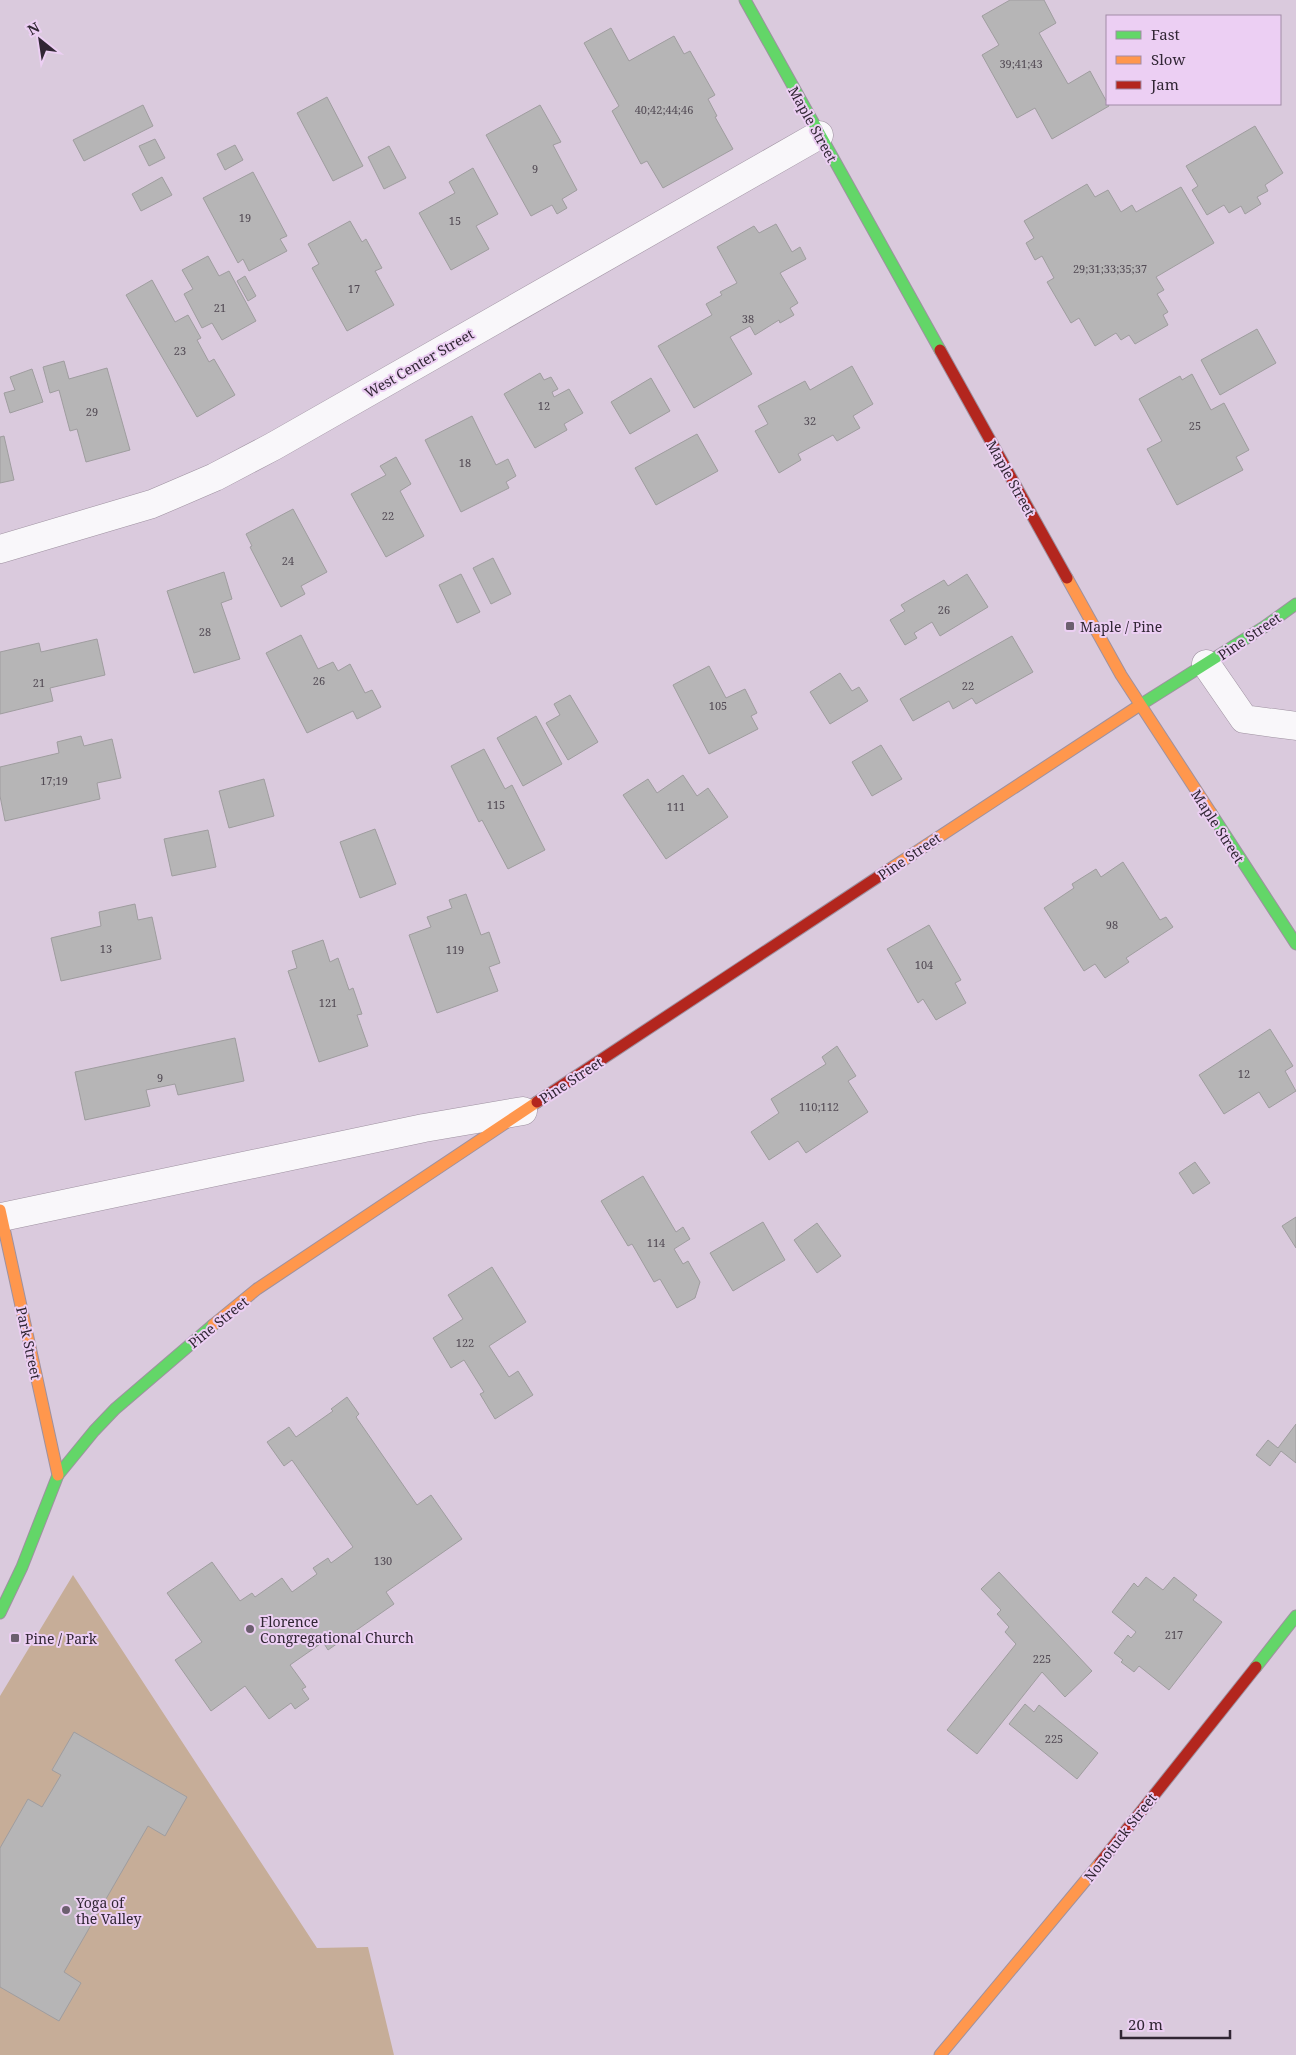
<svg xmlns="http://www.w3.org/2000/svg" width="1296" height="2055" viewBox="0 0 1296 2055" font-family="'Noto Serif',serif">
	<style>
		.green { fill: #c6ad98 }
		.building { fill: #b6b5b6; stroke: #9f9d9f }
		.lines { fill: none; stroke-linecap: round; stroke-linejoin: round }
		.street-casing { stroke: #9e91a0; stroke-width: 29 }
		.fast-casing { stroke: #9e91a0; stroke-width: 13 }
		.slow-casing { stroke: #9e91a0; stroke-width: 13 }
		.jam-casing { stroke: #9e91a0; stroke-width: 13 }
		.street { stroke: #f9f7fa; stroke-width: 28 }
		.fast { stroke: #63d668; stroke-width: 11 }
		.slow { stroke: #ff974d; stroke-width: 11 }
		.jam { stroke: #b3261e; stroke-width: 11 }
		.poi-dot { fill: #6c5f6f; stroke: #eccff3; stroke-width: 2 }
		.labels { text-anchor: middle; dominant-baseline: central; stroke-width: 4; stroke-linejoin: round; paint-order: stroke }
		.number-label { font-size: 11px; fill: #524a54 }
		.street-label { font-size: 14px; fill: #312634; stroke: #eccff3 }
		.poi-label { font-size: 14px; fill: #312634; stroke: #eccff3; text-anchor: start }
	</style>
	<rect width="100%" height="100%" fill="#dacadd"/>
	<path class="green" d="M 73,1575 L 317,1948 L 368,1947 L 394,2055 L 0,2055 L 0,1696 Z"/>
	<g class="building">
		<path d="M 1010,0 L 1044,0 L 1056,23 L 1039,33 L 1068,84 L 1090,71 L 1109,106 L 1052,139 L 1035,108 L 1017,118 L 982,55 L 999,45 L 982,16 Z"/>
		<path d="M 611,28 L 629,61 L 674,36 L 684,54 L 690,51 L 715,95 L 708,99 L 717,116 L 715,117 L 733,149 L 663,188 L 647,161 L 641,164 L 612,111 L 619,106 L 584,43 Z"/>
		<path d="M 327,97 L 363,166 L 333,181 L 297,113 Z"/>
		<path d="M 143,105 L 153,126 L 84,161 L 73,140 Z"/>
		<path d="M 540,105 L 561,142 L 553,145 L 577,190 L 562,199 L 567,208 L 557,214 L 552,205 L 531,216 L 486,135 Z"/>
		<path d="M 1255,126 L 1283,173 L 1265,185 L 1268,191 L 1257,197 L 1261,204 L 1245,214 L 1241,206 L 1229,213 L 1224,205 L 1207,215 L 1192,190 L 1198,186 L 1186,166 Z"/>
		<path d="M 155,139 L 165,158 L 149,166 L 139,146 Z"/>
		<path d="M 235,145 L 243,160 L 225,170 L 217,154 Z"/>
		<path d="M 389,146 L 406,178 L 384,189 L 368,157 Z"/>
		<path d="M 473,168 L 498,214 L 476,226 L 489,249 L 451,270 L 419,213 L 455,193 L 449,182 Z"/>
		<path d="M 253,172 L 287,236 L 280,239 L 287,251 L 249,271 L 243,259 L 238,263 L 203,198 Z"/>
		<path d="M 162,177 L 172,195 L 141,211 L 132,194 Z"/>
		<path d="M 1087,184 L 1095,197 L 1108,190 L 1121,212 L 1132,205 L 1136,212 L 1181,187 L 1214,243 L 1156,277 L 1164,290 L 1157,294 L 1168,312 L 1163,315 L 1168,325 L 1135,344 L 1129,335 L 1121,340 L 1116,333 L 1095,346 L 1079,318 L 1071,323 L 1047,282 L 1054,278 L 1042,256 L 1035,260 L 1026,243 L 1034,238 L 1024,221 Z"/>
		<path d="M 350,221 L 362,242 L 366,239 L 382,268 L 375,271 L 394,305 L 347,331 L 312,268 L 319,264 L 308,244 Z"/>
		<path d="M 776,224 L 792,252 L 800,247 L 806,259 L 780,273 L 798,303 L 790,308 L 794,315 L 780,323 L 779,320 L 755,335 L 750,326 L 730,337 L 752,374 L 694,408 L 658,346 L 712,315 L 706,304 L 722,295 L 720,292 L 737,283 L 717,247 L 754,226 L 759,233 Z"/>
		<path d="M 208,256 L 219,276 L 229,271 L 256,321 L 222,340 L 212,323 L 202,328 L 184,294 L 193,289 L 182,270 Z"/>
		<path d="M 245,276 L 256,296 L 248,301 L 237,281 Z"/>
		<path d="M 152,280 L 175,322 L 188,315 L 201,338 L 197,340 L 209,362 L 214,359 L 235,395 L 197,417 L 126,295 Z"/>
		<path d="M 1257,329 L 1276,363 L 1220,395 L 1201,360 Z"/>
		<path d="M 64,361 L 69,379 L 107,368 L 130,450 L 86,462 L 77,429 L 70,431 L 59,390 L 50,393 L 43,367 Z"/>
		<path d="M 852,366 L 873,404 L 853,416 L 860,428 L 837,441 L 833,435 L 798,454 L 801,460 L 779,473 L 755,431 L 768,424 L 758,406 L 805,381 L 810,390 Z"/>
		<path d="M 32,369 L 43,402 L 10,413 L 4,393 L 15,390 L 10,377 Z"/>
		<path d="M 540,373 L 544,380 L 551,377 L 558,389 L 552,392 L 554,397 L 569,389 L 583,413 L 564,424 L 567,430 L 535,448 L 504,394 Z"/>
		<path d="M 1192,374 L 1211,410 L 1224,403 L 1249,450 L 1236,457 L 1243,470 L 1177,505 L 1147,449 L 1162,441 L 1139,399 L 1180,376 L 1182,380 Z"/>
		<path d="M 651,378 L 670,411 L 630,434 L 611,402 Z"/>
		<path d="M 472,416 L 496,465 L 508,459 L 516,476 L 506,482 L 509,488 L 461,512 L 425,440 Z"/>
		<path d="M 697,434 L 718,471 L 656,505 L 635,468 Z"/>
		<path d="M 4,436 L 14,480 L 0,483 L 0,437 Z"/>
		<path d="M 396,457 L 411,484 L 400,491 L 424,536 L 386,557 L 351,494 L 386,475 L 380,466 Z"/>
		<path d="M 293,509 L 327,572 L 301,586 L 305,594 L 281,607 L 250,547 L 252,546 L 246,534 Z"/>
		<path d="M 493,558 L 511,594 L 491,604 L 473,568 Z"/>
		<path d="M 224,572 L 232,599 L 221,603 L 240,659 L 194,673 L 167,591 Z"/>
		<path d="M 461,574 L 480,612 L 457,623 L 439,585 Z"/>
		<path d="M 967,574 L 988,607 L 940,636 L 932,622 L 914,633 L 917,638 L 905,645 L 890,620 L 905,611 L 901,605 L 944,580 L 948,586 Z"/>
		<path d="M 301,635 L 318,669 L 333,662 L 338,671 L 350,664 L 365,693 L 372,690 L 381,707 L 357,719 L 353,711 L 307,733 L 266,653 Z"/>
		<path d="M 1012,636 L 1033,672 L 976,704 L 972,698 L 953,709 L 949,701 L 913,721 L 900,699 Z"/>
		<path d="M 97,639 L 105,675 L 50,688 L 53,701 L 0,714 L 0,652 L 39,643 L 41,652 Z"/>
		<path d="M 709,666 L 726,698 L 745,689 L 757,713 L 751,716 L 758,729 L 709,754 L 673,685 Z"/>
		<path d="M 840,673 L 852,691 L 859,687 L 868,701 L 830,724 L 810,692 Z"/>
		<path d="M 570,695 L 598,742 L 568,760 L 546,723 L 560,715 L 554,704 Z"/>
		<path d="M 536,716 L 562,764 L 523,786 L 497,738 Z"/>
		<path d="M 81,736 L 84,746 L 112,739 L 121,778 L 97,783 L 100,799 L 5,821 L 0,796 L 0,767 L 59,753 L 57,742 Z"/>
		<path d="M 881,745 L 902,779 L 872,796 L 852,762 Z"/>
		<path d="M 484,749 L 505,789 L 512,785 L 545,850 L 508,869 L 482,820 L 479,822 L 451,766 Z"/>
		<path d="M 683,775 L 697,796 L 708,788 L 728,817 L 666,859 L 623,795 L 648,779 L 657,793 Z"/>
		<path d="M 264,779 L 274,816 L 229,828 L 219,791 Z"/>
		<path d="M 375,829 L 396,884 L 360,898 L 340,842 Z"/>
		<path d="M 208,830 L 216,867 L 172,876 L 164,839 Z"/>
		<path d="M 1123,862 L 1160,920 L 1166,917 L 1173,927 L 1126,958 L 1129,962 L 1105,978 L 1095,964 L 1084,971 L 1044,908 L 1074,888 L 1072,884 L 1096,869 L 1101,877 Z"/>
		<path d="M 466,894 L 481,935 L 489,932 L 500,963 L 489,967 L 498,991 L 437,1013 L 409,935 L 431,927 L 427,917 L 452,908 L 449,900 Z"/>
		<path d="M 135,904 L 138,920 L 152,917 L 161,959 L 61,981 L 51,938 L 101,926 L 99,912 Z"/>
		<path d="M 929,925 L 961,980 L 955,983 L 966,1003 L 936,1020 L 923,999 L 918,1003 L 887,949 Z"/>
		<path d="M 323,940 L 330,962 L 338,958 L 349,990 L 353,988 L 362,1014 L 357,1015 L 368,1046 L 319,1062 L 288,971 L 297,968 L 292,951 Z"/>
		<path d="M 1270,1029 L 1293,1066 L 1285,1071 L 1296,1091 L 1269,1108 L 1259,1092 L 1224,1114 L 1199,1075 Z"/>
		<path d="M 235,1038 L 244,1081 L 178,1095 L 175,1084 L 146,1090 L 150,1106 L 85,1120 L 75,1072 Z"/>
		<path d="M 837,1046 L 856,1076 L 848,1081 L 868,1112 L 806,1153 L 798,1141 L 769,1160 L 751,1132 L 779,1113 L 771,1099 L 826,1064 L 822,1057 Z"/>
		<path d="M 1195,1162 L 1210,1183 L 1193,1194 L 1179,1173 Z"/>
		<path d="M 643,1176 L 676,1232 L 683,1227 L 690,1239 L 674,1249 L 683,1264 L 688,1261 L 700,1282 L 695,1298 L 677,1308 L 660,1279 L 654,1282 L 632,1244 L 628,1246 L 601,1201 Z"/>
		<path d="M 1296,1217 L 1296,1248 L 1282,1226 Z"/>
		<path d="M 763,1222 L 785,1260 L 733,1291 L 710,1253 Z"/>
		<path d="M 817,1223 L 841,1256 L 817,1273 L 794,1240 Z"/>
		<path d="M 492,1267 L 526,1322 L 489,1346 L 509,1377 L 518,1371 L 533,1395 L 495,1419 L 480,1394 L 484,1392 L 464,1360 L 451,1368 L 433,1338 L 463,1319 L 448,1295 Z"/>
		<path d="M 347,1397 L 359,1414 L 356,1417 L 417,1505 L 431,1495 L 462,1539 L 386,1592 L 394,1604 L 328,1650 L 323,1642 L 290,1665 L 306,1687 L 302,1689 L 309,1699 L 295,1709 L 291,1703 L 269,1719 L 245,1686 L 211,1711 L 175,1660 L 202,1642 L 167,1593 L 212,1562 L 240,1601 L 252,1593 L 255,1597 L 282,1578 L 292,1592 L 317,1574 L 313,1568 L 328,1558 L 331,1563 L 353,1547 L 292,1460 L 284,1466 L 267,1442 L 289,1427 L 296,1437 L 333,1411 L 331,1409 Z"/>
		<path d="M 1296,1424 L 1296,1463 L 1281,1451 L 1270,1466 L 1256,1455 L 1268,1440 L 1278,1448 Z"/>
		<path d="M 999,1572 L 1092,1671 L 1065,1697 L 1042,1672 L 977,1754 L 947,1730 L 1016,1644 L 1005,1632 L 1009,1627 L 997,1614 L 1001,1610 L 981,1589 Z"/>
		<path d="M 1146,1577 L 1163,1590 L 1174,1577 L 1197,1595 L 1193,1600 L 1222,1622 L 1169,1690 L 1139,1666 L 1134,1672 L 1121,1662 L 1123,1660 L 1114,1653 L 1128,1635 L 1131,1638 L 1136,1632 L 1112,1612 L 1134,1583 L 1138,1587 Z"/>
		<path d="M 1025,1704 L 1034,1712 L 1039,1705 L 1098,1753 L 1077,1779 L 1009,1724 Z"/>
		<path d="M 74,1732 L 187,1797 L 165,1836 L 148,1826 L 64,1972 L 81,1983 L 59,2021 L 0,1987 L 0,1848 L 28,1799 L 42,1807 L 61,1775 L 52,1770 Z"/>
	</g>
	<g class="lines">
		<defs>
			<g id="street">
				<path d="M 0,549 L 152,504 L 215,477 L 274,446 L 819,135"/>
				<path d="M 1206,664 L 1244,719 L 1296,726"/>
				<path d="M 2,1217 L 424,1128 L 523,1111"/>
			</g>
			<g id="fast">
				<path d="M 745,0 L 940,350"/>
				<path d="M 1137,707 L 1264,627 L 1296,604"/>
				<path d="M 1211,813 L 1296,944"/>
				<path d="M 0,1613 L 22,1567 L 58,1475 L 94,1431 L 115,1409 L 213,1325"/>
				<path d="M 1256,1667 L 1296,1616"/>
			</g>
			<g id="slow">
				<path d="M 1067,578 L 1121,675 L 1211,813"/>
				<path d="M 890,869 L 1137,707"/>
				<path d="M 0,1210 L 58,1475"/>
				<path d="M 213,1325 L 257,1289 L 537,1102"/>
				<path d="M 940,2055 L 1100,1863"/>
			</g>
			<g id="jam">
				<path d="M 940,350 L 1067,578"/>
				<path d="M 537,1102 L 890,869"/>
				<path d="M 1100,1863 L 1256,1667"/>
			</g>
		</defs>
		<use href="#street" class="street-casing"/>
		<use href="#fast" class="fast-casing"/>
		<use href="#slow" class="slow-casing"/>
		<use href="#jam" class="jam-casing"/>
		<use href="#street" class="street"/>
		<use href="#fast" class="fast"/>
		<use href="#slow" class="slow"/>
		<use href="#jam" class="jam"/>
	</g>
	<g class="poi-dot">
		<rect x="1065" y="621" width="10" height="10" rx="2.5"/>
		<circle cx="250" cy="1629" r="5"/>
		<rect x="10" y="1633" width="10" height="10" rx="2.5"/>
		<circle cx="66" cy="1910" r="5"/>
	</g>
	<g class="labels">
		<g class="number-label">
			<text x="1021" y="63">39;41;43</text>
			<text x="664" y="109">40;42;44;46</text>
			<text x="535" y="168">9</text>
			<text x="245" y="217">19</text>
			<text x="455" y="220">15</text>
			<text x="1110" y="268">29;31;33;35;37</text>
			<text x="354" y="288">17</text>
			<text x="220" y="307">21</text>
			<text x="748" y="318">38</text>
			<text x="180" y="350">23</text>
			<text x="544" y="405">12</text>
			<text x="92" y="411">29</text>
			<text x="810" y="420">32</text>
			<text x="1195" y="425">25</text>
			<text x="465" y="462">18</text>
			<text x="388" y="515">22</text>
			<text x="288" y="560">24</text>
			<text x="944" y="609">26</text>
			<text x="205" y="631">28</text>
			<text x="319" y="680">26</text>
			<text x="39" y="682">21</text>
			<text x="968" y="685">22</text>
			<text x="718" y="705">105</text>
			<text x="54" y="780">17;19</text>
			<text x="496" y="804">115</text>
			<text x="676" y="806">111</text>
			<text x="1112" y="924">98</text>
			<text x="106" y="948">13</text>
			<text x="455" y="949">119</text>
			<text x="924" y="964">104</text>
			<text x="328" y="1002">121</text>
			<text x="1244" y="1073">12</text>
			<text x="160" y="1077">9</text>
			<text x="819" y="1106">110;112</text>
			<text x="656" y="1242">114</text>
			<text x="465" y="1342">122</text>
			<text x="383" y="1560">130</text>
			<text x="1174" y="1634">217</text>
			<text x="1042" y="1658">225</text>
			<text x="1054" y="1738">225</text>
		</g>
		<g class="street-label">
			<text transform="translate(813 124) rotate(61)">Maple Street</text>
			<text transform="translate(419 363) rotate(-30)">West Center Street</text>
			<text transform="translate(1011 478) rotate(61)">Maple Street</text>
			<text transform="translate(1249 636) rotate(-34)">Pine Street</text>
			<text transform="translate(1218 826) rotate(57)">Maple Street</text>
			<text transform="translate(909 856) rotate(-34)">Pine Street</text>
			<text transform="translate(571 1080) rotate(-33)">Pine Street</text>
			<text transform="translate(218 1322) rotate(-39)">Pine Street</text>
			<text transform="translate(29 1343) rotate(78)">Park Street</text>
			<text transform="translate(1120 1837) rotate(-52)">Nonotuck Street</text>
		</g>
		<g class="poi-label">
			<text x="1080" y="626">Maple / Pine</text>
			<text x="260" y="1621">Florence<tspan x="260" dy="16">Congregational Church</tspan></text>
			<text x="25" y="1638">Pine / Park</text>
			<text x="76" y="1902">Yoga of<tspan x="76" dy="16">the Valley</tspan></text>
		</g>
	</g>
	<rect x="1106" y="15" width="175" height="90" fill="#eccff3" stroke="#a18ba7"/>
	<rect x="1116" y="31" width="25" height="8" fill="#63d668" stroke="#a18ba7"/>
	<text x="1151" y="40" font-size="15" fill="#312634">Fast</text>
	<rect x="1116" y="56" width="25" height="8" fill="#ff974d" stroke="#a18ba7"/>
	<text x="1151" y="65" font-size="15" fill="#312634">Slow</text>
	<rect x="1116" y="81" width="25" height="8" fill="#b3261e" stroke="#a18ba7"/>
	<text x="1151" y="90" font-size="15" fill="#312634">Jam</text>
	<g transform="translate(40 40) rotate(330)" stroke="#eccff3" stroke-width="4" paint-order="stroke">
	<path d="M0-4L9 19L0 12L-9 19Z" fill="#312634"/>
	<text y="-8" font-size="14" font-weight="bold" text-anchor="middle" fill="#312634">N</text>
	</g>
	<path d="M1121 2030v8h109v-8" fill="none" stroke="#312634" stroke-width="2.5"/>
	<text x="1128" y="2030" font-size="15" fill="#312634" stroke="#eccff3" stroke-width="4" paint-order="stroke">20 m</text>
</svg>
